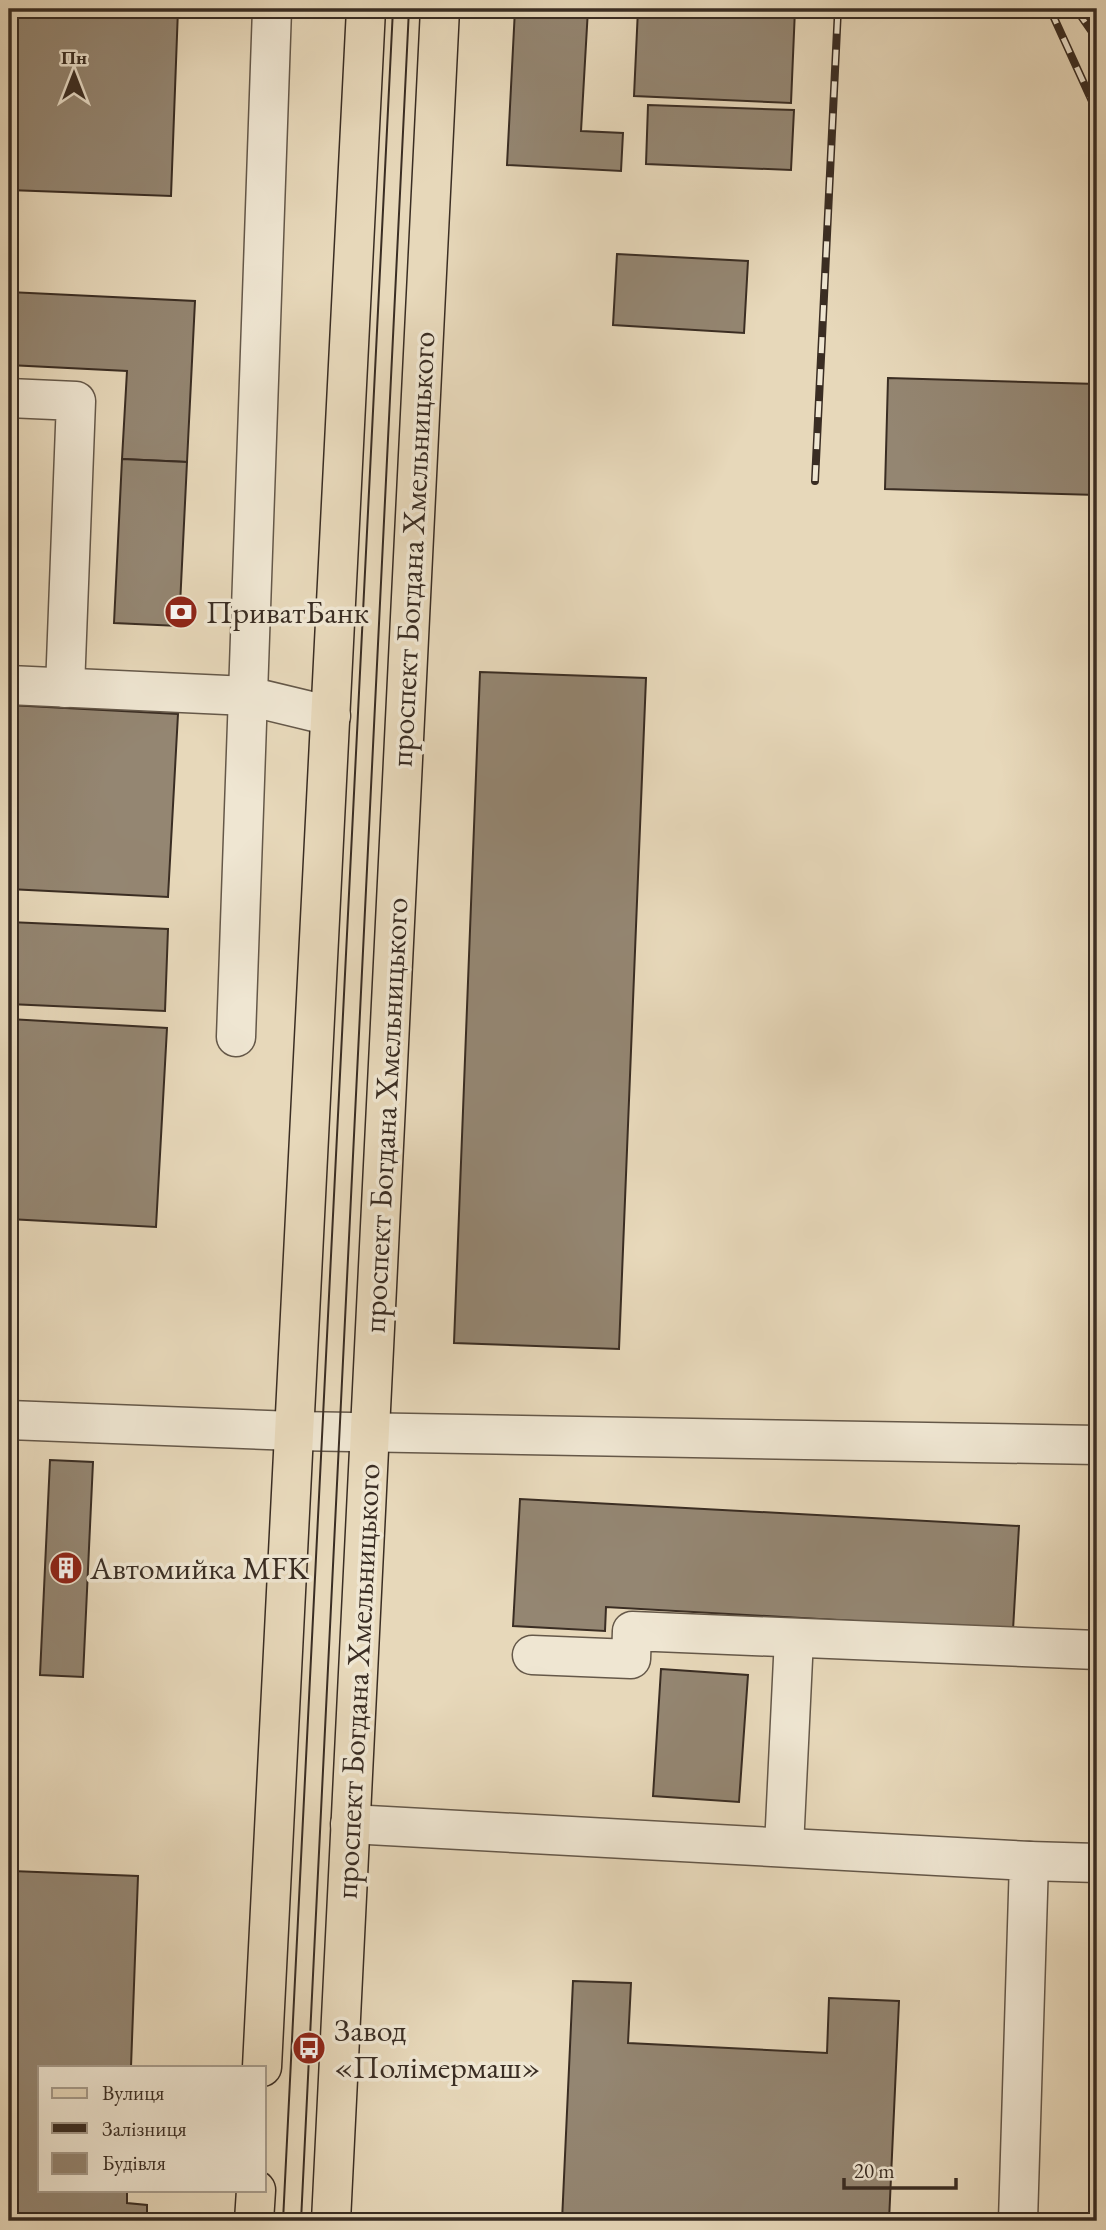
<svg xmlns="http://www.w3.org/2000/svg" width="1106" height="2230" viewBox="0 0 1106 2230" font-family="'EB Garamond',serif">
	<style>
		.building { fill: #948672; stroke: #3a2d23; stroke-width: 2 }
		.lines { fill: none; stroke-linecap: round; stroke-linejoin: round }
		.minor-casing { stroke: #655849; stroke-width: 41 }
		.major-casing { stroke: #3a2d23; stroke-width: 41 }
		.minor { stroke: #efe6d2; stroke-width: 38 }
		.major { stroke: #e7d8ba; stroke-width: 38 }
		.tram { stroke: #3a2d23; stroke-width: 2 }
		.rail-casing { stroke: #3a2d23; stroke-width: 8 }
		.rail { stroke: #efe6d2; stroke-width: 5; stroke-dasharray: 16; stroke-linecap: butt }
		.labels { text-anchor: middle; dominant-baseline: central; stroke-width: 7; stroke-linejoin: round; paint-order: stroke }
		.street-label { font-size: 32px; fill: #3a2d23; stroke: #efe6d2 }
		.poi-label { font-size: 32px; fill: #3a2d23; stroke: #efe6d2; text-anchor: start }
	</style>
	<rect width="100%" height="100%" fill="#e7d8ba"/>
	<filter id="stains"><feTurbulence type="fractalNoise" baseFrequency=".00286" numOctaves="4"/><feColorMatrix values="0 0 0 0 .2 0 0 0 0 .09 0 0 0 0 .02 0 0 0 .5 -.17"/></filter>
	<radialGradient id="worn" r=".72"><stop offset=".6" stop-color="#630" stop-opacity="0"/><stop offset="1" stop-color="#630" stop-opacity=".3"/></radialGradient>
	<g class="building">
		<path d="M 9,9 L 178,9 L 171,196 L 9,190 Z"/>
		<path d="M 515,9 L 588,9 L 581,131 L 623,133 L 621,171 L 507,165 Z"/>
		<path d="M 638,9 L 795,9 L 791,103 L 634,96 Z"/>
		<path d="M 648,105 L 794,110 L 791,170 L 646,164 Z"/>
		<path d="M 617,254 L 748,261 L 744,333 L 613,325 Z"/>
		<path d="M 9,292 L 195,301 L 187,462 L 122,459 L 127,371 L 9,365 Z"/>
		<path d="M 888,378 L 1097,384 L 1097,495 L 885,489 Z"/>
		<path d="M 122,459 L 187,462 L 179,626 L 114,623 Z"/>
		<path d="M 480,672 L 646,678 L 619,1349 L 454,1343 Z"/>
		<path d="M 9,705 L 178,714 L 168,897 L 9,889 Z"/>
		<path d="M 9,922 L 168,929 L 165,1011 L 9,1004 Z"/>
		<path d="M 9,1019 L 167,1028 L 156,1227 L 9,1219 Z"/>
		<path d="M 50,1460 L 93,1462 L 83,1677 L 40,1675 Z"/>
		<path d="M 520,1499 L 1019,1526 L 1013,1630 L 606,1607 L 605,1631 L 513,1626 Z"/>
		<path d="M 661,1669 L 748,1675 L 739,1802 L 653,1796 Z"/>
		<path d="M 12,1871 L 138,1876 L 131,2067 L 40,2067 L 40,2190 L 127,2190 L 127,2203 L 147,2205 L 147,2221 L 15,2221 L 17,2148 L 9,2148 L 9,1976 Z"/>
		<path d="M 573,1981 L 631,1983 L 628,2043 L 827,2053 L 829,1998 L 899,2001 L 889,2221 L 562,2221 Z"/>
	</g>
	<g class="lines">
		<defs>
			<g id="minor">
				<path d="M 9,398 L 76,401 L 65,688"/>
				<path d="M 9,685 L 248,696 L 331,716"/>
				<path d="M 236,1037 L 272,9"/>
				<path d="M 9,1420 L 294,1431 L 1097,1445"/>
				<path d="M 532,1655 L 631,1659 L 632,1631 L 1097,1650"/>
				<path d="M 350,1824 L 1029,1861 L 1018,2221"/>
				<path d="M 784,1847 L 794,1638"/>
				<path d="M 1029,1861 L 1097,1863"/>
			</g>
			<g id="major">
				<path d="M 262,2067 L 366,9"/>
				<path d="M 254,2221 L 256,2190"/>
				<path d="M 331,2221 L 440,9"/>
			</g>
		</defs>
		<use href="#minor" class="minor-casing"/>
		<use href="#major" class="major-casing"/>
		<use href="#minor" class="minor"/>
		<use href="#major" class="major"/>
		<g class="tram">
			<path d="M 283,2221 L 393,9"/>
			<path d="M 301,2221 L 409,9"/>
		</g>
		<defs>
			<g id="rail">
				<path d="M 1050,9 L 1097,112"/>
				<path d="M 1076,9 L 1097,39"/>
				<path d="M 815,481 L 838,9"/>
			</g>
		</defs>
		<use href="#rail" class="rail-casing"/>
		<use href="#rail" class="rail"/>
	</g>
	<defs>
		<symbol id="bank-disc" viewBox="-11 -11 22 22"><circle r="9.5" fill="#8f2418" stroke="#efe6d2"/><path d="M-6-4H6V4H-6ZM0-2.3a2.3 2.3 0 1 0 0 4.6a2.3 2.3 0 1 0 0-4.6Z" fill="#fff"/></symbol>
		<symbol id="building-disc" viewBox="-11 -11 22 22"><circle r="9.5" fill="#8f2418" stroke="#efe6d2"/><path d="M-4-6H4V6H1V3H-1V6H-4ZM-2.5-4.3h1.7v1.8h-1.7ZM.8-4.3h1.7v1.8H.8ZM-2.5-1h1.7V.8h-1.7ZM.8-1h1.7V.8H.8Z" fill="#fff"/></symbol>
		<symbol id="bus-disc" viewBox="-11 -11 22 22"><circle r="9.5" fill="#8f2418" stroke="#efe6d2"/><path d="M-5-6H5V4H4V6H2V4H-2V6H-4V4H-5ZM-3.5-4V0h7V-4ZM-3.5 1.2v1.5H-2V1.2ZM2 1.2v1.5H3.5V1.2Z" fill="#fff"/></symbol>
	</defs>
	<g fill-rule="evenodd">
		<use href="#bank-disc" x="162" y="593" width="38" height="38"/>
		<use href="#building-disc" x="47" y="1549" width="38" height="38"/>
		<use href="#bus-disc" x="290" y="2029" width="38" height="38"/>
	</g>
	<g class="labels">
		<g class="street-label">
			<text transform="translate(412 549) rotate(-87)">проспект Богдана Хмельницького</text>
			<text transform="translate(385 1115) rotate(-87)">проспект Богдана Хмельницького</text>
			<text transform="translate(357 1681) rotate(-87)">проспект Богдана Хмельницького</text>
		</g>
		<g class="poi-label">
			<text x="206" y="612">ПриватБанк</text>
			<text x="90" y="1568">Автомийка MFK</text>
			<text x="334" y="2030">Завод<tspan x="334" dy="37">«Полімермаш»</tspan></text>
		</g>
	</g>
	<rect width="1106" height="2230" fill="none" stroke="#e7d8ba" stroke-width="35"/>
	<rect x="10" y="10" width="1085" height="2209" fill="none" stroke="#3a2d23" stroke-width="3.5"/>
	<rect x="18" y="18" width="1071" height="2195" fill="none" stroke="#3a2d23" stroke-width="2"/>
	<rect x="38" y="2066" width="228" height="126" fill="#efe6d2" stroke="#a79c8c" stroke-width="2"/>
	<rect x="52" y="2088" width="35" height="10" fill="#e7d8ba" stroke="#a79c8c" stroke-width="2"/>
	<text x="102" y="2100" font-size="21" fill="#3a2d23">Вулиця</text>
	<rect x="52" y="2123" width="35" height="10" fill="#3a2d23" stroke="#a79c8c" stroke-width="2"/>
	<text x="102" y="2136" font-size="21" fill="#3a2d23">Залізниця</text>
	<rect x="52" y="2153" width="35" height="21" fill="#948672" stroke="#a79c8c" stroke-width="2"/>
	<text x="102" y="2170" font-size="21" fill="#3a2d23">Будівля</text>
	<g transform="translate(74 74)" stroke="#efe6d2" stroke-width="5" paint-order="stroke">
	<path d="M0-5L12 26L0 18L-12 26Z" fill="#3a2d23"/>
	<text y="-10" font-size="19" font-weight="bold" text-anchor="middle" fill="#3a2d23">Пн</text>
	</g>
	<path d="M844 2178v10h112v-10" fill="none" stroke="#3a2d23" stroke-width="3.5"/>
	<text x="854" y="2178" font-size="21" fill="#3a2d23" stroke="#efe6d2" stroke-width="5" paint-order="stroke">20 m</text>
	<rect width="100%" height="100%" filter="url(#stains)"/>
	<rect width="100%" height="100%" fill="url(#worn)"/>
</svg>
